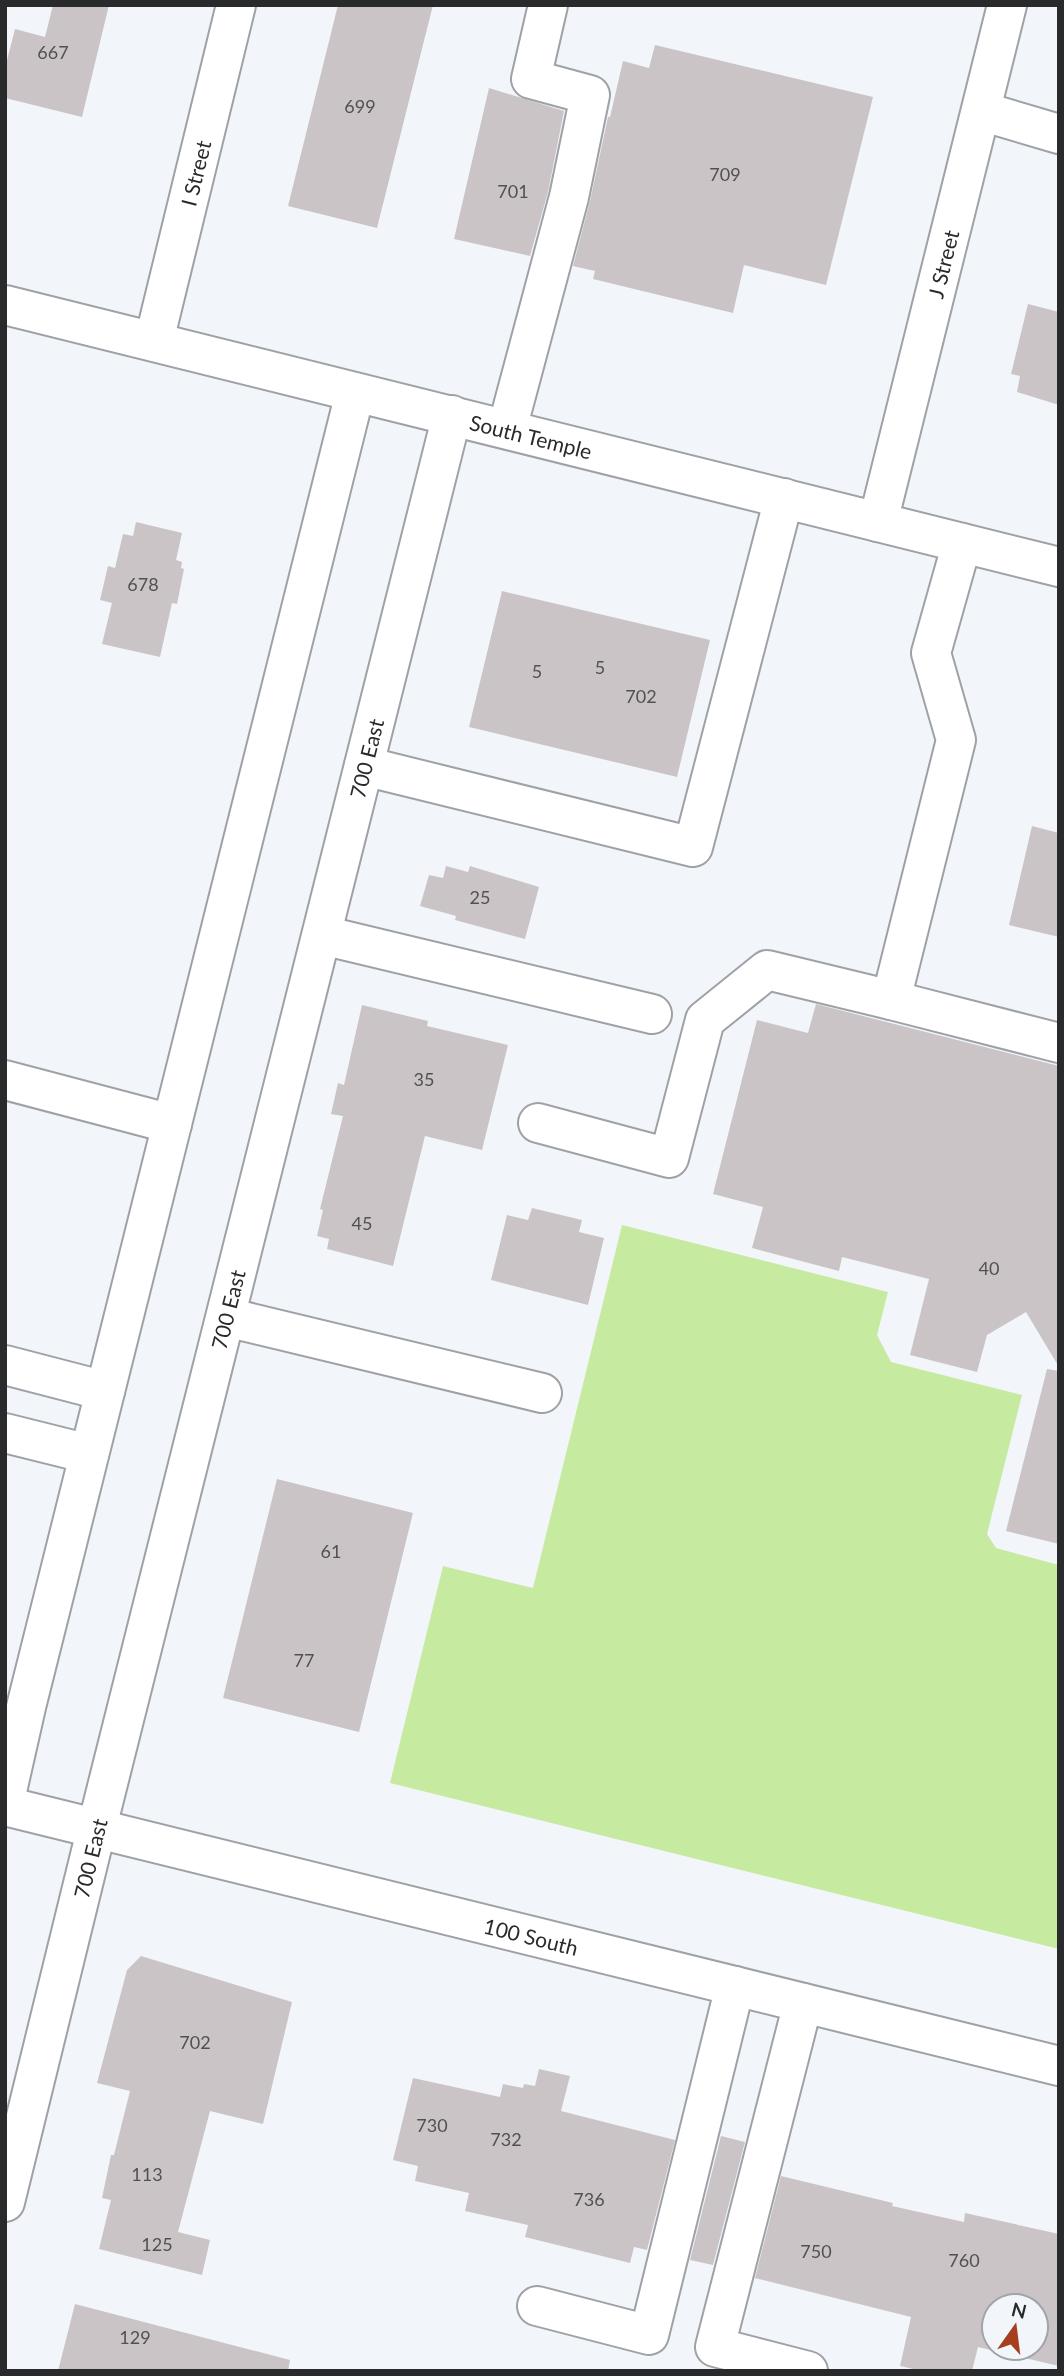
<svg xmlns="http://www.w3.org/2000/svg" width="1064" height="2376" viewBox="0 0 1064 2376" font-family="Lato,sans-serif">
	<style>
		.green { fill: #c7eaa1 }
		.building { fill: #cbc4c7; fill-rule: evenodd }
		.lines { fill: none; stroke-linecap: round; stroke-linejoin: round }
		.minor-casing { stroke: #9ea1a6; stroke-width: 42 }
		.major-casing { stroke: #9ea1a6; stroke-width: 42 }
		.minor { stroke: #fff; stroke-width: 38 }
		.major { stroke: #fff; stroke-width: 38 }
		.labels { text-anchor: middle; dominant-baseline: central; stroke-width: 6; stroke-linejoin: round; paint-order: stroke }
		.number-label { font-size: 18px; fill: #525053 }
		.street-label { font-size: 21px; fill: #292a2c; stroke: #f2f6fb }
	</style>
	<rect width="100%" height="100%" fill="#f2f6fb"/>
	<path class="green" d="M 622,1225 L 888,1292 L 877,1335 L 891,1362 L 1022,1395 L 987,1534 L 996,1548 L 1059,1565 L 1059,1949 L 390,1783 L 443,1566 L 533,1588 Z"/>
	<g class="building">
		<path d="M 53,5 L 109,5 L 82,117 L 5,98 L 5,68 L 15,29 L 45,37 Z"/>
		<path d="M 338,5 L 433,5 L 377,228 L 288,206 Z"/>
		<path d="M 655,45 L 873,97 L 826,285 L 744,265 L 733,313 L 593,279 L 595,271 L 573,266 L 590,201 L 608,117 L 610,117 L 623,61 L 649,68 Z"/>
		<path d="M 489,88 L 564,111 L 548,192 L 530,256 L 454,239 Z"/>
		<path d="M 1028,304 L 1059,312 L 1059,405 L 1017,392 L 1020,376 L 1011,374 Z"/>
		<path d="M 136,522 L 182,533 L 176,560 L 182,562 L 181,568 L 184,569 L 177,604 L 172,603 L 160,657 L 102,644 L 112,603 L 100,600 L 108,566 L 115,568 L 123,534 L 133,536 Z"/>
		<path d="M 502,591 L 710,640 L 677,777 L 469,727 Z"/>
		<path d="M 1032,826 L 1059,833 L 1059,937 L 1009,925 Z"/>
		<path d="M 446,866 L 468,872 L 470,866 L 539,887 L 525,939 L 455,920 L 456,916 L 420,906 L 429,875 L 443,878 Z"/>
		<path d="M 816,1004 L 1059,1066 L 1059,1367 L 1026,1312 L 987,1335 L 977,1372 L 910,1355 L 929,1279 L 842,1257 L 839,1271 L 752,1248 L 763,1207 L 713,1194 L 757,1020 L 808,1033 Z"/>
		<path d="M 362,1005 L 428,1021 L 427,1026 L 508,1045 L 482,1150 L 425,1136 L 393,1266 L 327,1249 L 329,1239 L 317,1236 L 323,1210 L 320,1209 L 343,1116 L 331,1114 L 338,1083 L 344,1085 Z"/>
		<path d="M 532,1208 L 582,1220 L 579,1232 L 604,1238 L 588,1305 L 491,1280 L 507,1215 L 528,1220 Z"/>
		<path d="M 1047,1369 L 1059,1371 L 1059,1544 L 1006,1531 Z"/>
		<path d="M 277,1479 L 413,1513 L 359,1732 L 223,1698 Z"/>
		<path d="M 141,1956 L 292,2002 L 263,2124 L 210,2111 L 178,2232 L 210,2240 L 202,2275 L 99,2249 L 111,2200 L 102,2198 L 111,2155 L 114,2155 L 130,2091 L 97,2083 L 127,1970 Z"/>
		<path d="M 539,2069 L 570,2076 L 561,2111 L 675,2140 L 647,2250 L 634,2247 L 630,2263 L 525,2237 L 528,2225 L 465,2211 L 469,2193 L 415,2181 L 418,2166 L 393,2160 L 413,2078 L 500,2097 L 503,2084 L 523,2088 L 524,2084 L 535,2086 Z"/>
		<path d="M 721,2136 L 745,2142 L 713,2265 L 690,2260 Z"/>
		<path d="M 781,2176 L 893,2203 L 892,2206 L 964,2222 L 965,2213 L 1059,2234 L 1059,2366 L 978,2347 L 972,2371 L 922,2371 L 900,2366 L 911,2317 L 755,2278 ZM 994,2306 L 1036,2306 L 1036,2348 L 994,2348 Z"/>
		<path d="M 75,2304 L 290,2360 L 288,2371 L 58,2371 Z"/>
	</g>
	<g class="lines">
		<defs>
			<g id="minor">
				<path d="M 981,111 L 1059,134"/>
				<path id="s1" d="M 154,341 L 236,5"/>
				<path d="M 507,429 L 569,197 L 590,95 L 531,79 L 548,5"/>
				<path id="s2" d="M 878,522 L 1007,5"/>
				<path d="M 962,543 L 931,653 L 956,740 L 891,1000 L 1059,1043"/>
				<path d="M 364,766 L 693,847 L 784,498"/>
				<path d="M 322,935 L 652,1014"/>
				<path d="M 5,1080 L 172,1124"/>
				<path d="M 538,1123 L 669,1158 L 705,1020 L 767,970 L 891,1000"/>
				<path d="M 226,1317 L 542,1393"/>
				<path d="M 5,1365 L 105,1391"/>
				<path d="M 5,1433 L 89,1454"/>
				<path d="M 803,2003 L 715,2347 L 808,2371"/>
				<path d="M 537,2306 L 649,2335 L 735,1986"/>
			</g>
			<g id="major">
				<path id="s3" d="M 5,305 L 1059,567"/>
				<path d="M 5,1800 L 26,1707 L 355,393"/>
				<path id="s4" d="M 5,1806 L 1059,2066"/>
				<path id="s5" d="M 5,2202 L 97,1827 L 452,415"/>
			</g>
		</defs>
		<use href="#minor" class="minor-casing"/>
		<use href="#major" class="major-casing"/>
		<use href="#minor" class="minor"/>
		<use href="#major" class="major"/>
	</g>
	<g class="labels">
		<g class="number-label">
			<text x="53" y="52">667</text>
			<text x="360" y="106">699</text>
			<text x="725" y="174">709</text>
			<text x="513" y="191">701</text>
			<text x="143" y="584">678</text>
			<text x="600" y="667">5</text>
			<text x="537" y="671">5</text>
			<text x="641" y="696">702</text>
			<text x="480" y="897">25</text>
			<text x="424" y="1079">35</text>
			<text x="362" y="1223">45</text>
			<text x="989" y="1268">40</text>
			<text x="331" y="1551">61</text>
			<text x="304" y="1660">77</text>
			<text x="195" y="2042">702</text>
			<text x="432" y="2125">730</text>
			<text x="506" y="2139">732</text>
			<text x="147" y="2174">113</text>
			<text x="589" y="2199">736</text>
			<text x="157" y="2244">125</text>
			<text x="816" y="2251">750</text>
			<text x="964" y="2260">760</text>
			<text x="135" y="2337">129</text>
		</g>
		<g class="street-label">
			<text stroke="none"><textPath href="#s1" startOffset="173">I Street</textPath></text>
			<text stroke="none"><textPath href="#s2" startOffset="266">J Street</textPath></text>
			<text stroke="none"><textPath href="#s3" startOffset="542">South Temple</textPath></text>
			<text stroke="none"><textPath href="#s5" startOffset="1488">700 East</textPath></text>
			<text stroke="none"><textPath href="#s5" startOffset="920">700 East</textPath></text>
			<text stroke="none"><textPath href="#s5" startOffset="354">700 East</textPath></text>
			<text stroke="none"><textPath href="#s4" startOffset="542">100 South</textPath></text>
		</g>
	</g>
	<rect width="1064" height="2376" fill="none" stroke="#292a2c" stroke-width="14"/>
	<g transform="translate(1015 2327) rotate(14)"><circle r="33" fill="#f2f6fb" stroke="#a2a4a8" stroke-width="2"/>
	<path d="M0-5L12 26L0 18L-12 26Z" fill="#a73f1e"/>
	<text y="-10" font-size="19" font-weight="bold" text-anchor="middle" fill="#292a2c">N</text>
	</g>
</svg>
